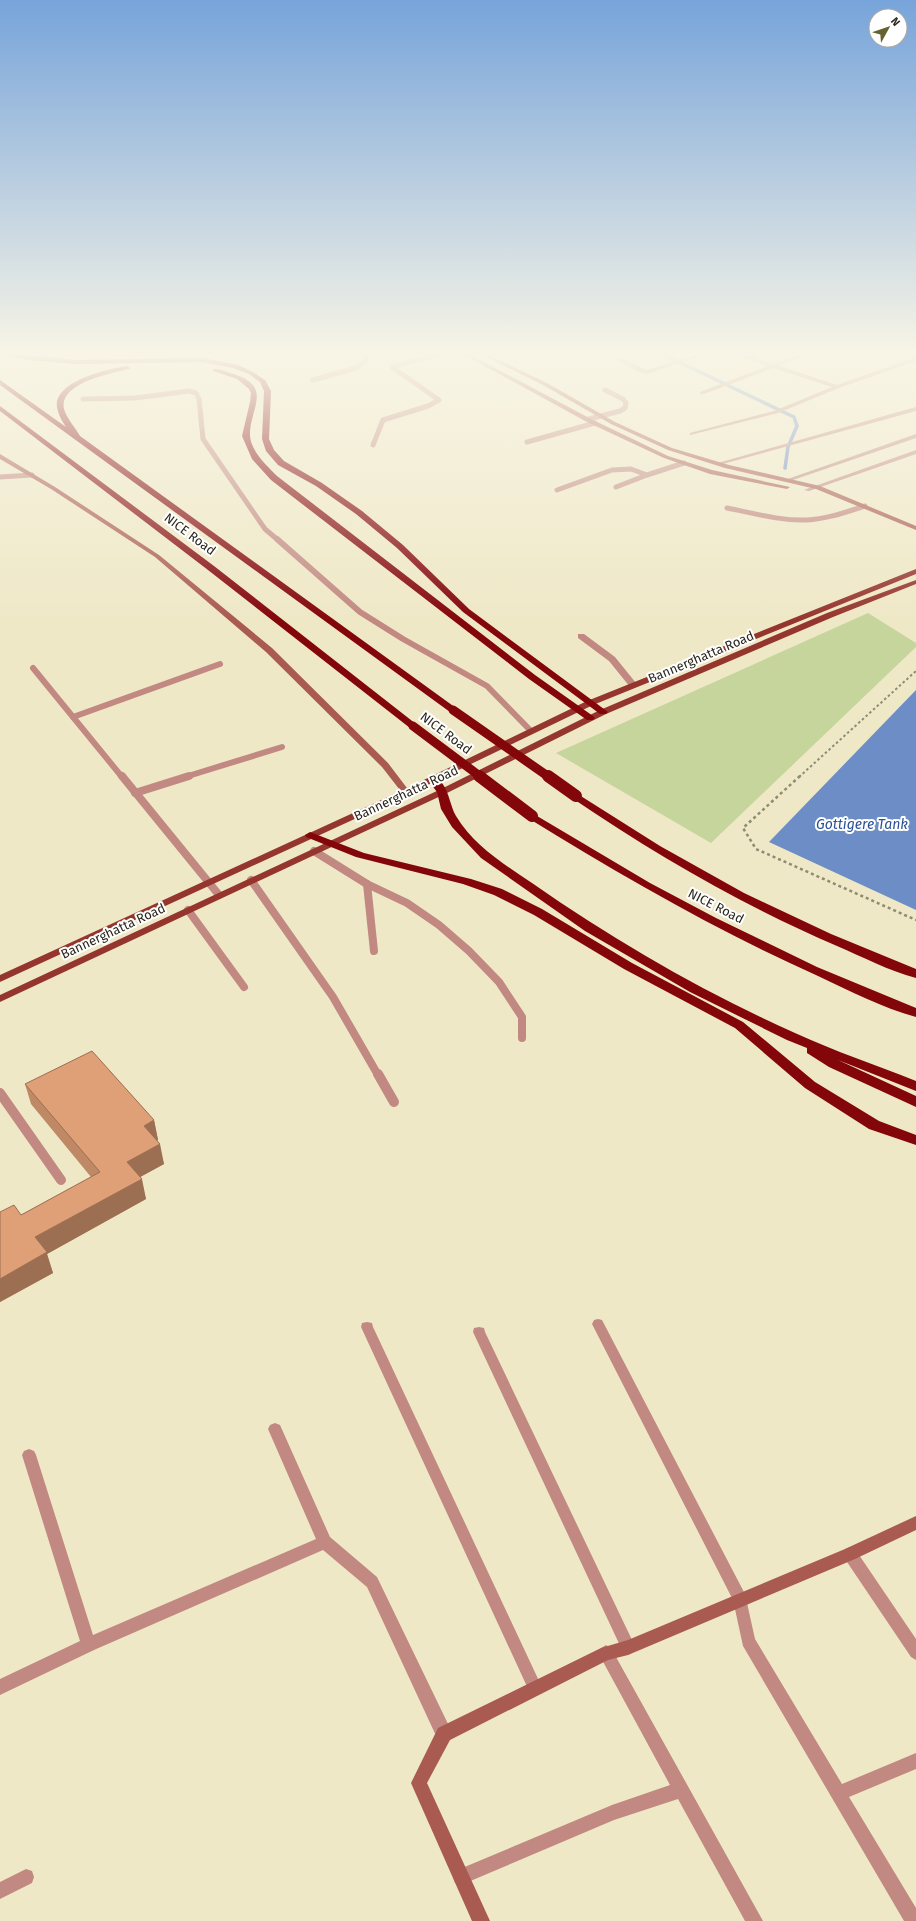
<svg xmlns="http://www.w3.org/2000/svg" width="916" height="1921" viewBox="0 0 916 1921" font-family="'Fira Sans',sans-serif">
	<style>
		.green { fill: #c6d59b }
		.water { fill: #6d8dc6 }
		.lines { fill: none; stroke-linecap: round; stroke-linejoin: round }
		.stream { stroke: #6d8dc6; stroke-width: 3.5 }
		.path-far1 { stroke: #8f8a73; stroke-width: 2; stroke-dasharray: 2.5 2.5; stroke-linecap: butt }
		.path { stroke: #8f8a73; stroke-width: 2.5; stroke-dasharray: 3 3; stroke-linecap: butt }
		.lane-far3 { stroke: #c18982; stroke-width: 5 }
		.lane-far2 { stroke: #c18982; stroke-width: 6 }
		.lane-far1 { stroke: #c18982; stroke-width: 8 }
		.lane { stroke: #c18982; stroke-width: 10 }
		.street { fill: #c18982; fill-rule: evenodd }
		.secondary { fill: #a95a51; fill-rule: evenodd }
		.primary { fill: #95362e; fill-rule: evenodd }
		.highway { fill: #83060a; fill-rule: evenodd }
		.highway-bridge-far1 { stroke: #83060a; stroke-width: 9 }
		.highway-bridge { stroke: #83060a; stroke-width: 12 }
		.wall { fill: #c08966 }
		.shaded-wall { fill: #9c6f53 }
		.building { fill: #df9f77; stroke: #9c6f53 }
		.labels { text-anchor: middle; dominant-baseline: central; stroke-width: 4; stroke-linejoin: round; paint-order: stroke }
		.street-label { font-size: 13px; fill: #2b281c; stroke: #fff }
		.water-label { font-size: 14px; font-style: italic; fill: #2a5096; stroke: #fff }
	</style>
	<rect width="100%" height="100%" fill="#efe8c7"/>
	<path class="green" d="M 868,613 L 916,643 L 916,647 L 711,843 L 556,753 Z"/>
	<path class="water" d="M 916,690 L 916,910 L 769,842 Z"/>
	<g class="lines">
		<path class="stream" d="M 658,352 L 794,417 L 797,426 L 788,447 L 785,468"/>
		<path class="path-far1" d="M 799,777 L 916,671"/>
		<path class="path" d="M 800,776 L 743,828 L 756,849 L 916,920"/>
		<g class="lane-far3">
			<path d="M 313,380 L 356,368 L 367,360 L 367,356 L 364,352"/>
			<path d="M 83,399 L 135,398 L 189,391 L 196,393 L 199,399 L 203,439 L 265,529 L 278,540"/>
			<path d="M 589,419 L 620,411 L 625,408 L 626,403 L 623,399 L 605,390"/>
			<path d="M 527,442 L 595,423"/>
			<path d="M 373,445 L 383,420 L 428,406 L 439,400 L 392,367 L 446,352"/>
			<path d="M 0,477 L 32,475"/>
			<path d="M 616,487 L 647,475"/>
			<path d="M 557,490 L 612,470 L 631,469 L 647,475 L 684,463"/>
			<path d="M 727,508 C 753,513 780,521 807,520 C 827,519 846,512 865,506"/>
		</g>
		<g class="lane-far2">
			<path d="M 277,539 L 360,612 L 403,639 L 487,686 L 531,731"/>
			<path d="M 33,668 L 122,777"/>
			<path d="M 73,717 L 220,664"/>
			<path d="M 185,777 L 282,747"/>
		</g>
		<g class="lane-far1">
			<path d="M 122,776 L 219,895"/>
			<path d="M 135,793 L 189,776"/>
			<path d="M 314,851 L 367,884 L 407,903 L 439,925 L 469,951 L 499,982 L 522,1017 L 522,1038"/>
			<path d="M 251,880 L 333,997 L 378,1075"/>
			<path d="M 367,884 L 374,951"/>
			<path d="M 188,910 L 244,987"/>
		</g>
		<g class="lane">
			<path d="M 378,1074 L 394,1102"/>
			<path d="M 0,1093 L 61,1180"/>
		</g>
		<g class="street">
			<path d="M 602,352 L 608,352 L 647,370 L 705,352 L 712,352 L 647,374 L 639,372 Z"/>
			<path d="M 727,352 L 734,352 L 748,356 L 758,352 L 763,352 L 754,358 L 773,364 L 807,352 L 813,352 L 813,353 L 779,366 L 837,385 L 916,357 L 916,361 L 839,388 L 778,413 L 690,435 L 690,433 L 774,411 L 832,387 L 773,368 L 704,394 L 700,394 L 700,392 L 768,366 Z"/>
			<path d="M 916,407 L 916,411 L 719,465 L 714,464 Z"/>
			<path d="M 916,434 L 916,438 L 790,481 L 785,480 Z"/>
			<path d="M 916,450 L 916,454 L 809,491 L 804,490 Z"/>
			<path d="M 578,634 L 584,634 L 615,657 L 636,683 L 636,687 L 630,687 L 609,661 L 578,638 Z"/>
			<path d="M 598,1319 L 602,1320 L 745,1594 L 755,1639 L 842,1784 L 916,1753 L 916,1769 L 849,1797 L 916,1908 L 916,1921 L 904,1921 L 743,1646 L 733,1600 L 592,1324 L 594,1320 Z"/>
			<path d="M 367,1322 L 372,1323 L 373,1327 L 540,1683 L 543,1688 L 540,1693 L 535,1696 L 530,1693 L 361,1327 L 362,1323 Z"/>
			<path d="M 479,1327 L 484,1328 L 485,1332 L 633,1642 L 636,1647 L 633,1652 L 628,1655 L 623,1652 L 473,1332 L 474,1328 Z"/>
			<path d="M 275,1423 L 280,1425 L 330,1537 L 377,1577 L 450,1728 L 452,1734 L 450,1740 L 444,1742 L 438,1740 L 367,1587 L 323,1550 L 94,1650 L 0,1695 L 0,1679 L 80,1641 L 22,1455 L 24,1451 L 29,1449 L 34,1451 L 36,1455 L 93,1635 L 316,1539 L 268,1429 L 270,1425 Z"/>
			<path d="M 850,1547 L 855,1549 L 916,1639 L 916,1660 L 911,1657 L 845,1559 L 843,1554 L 845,1549 Z"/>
			<path d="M 606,1645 L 611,1648 L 763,1921 L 745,1921 L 678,1799 L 614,1820 L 461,1885 L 455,1883 L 453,1877 L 455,1871 L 612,1805 L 670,1785 L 601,1658 L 598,1653 L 601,1648 Z"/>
			<path d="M 26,1869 L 32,1871 L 34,1877 L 32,1883 L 0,1899 L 0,1882 Z"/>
		</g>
		<g class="secondary">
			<path d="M 459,352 L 465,352 L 591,419 L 668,456 L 712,470 L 790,487 L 787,489 L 710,474 L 664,458 L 587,422 Z"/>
			<path d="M 476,352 L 482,352 L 547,383 L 615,422 L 672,448 L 729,465 L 820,486 L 916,526 L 916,530 L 816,489 L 725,468 L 668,450 L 611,424 L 543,385 Z"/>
			<path d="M 0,454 L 55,487 L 159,555 L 272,648 L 388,763 L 410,792 L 409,794 L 403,794 L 382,767 L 266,652 L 155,557 L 51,489 L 0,459 Z"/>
			<path d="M 916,1516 L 916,1530 L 855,1559 L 628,1655 L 608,1660 L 450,1740 L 427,1783 L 490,1921 L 472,1921 L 411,1783 L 438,1728 L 601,1648 L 628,1640 L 845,1549 Z"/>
		</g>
		<g class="primary">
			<path d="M 916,569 L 916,574 L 593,705 L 409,794 L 0,982 L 0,975 L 403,790 L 587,701 Z"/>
			<path d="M 916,580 L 916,584 L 833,617 L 606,714 L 445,794 L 0,1002 L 0,995 L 439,790 L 600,710 L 827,613 Z"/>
		</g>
		<g class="highway">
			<path d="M 0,352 L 74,360 L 203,358 L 238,365 L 253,372 L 265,380 L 271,391 L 269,439 L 274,450 L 284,461 L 322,483 L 362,511 L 403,545 L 469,609 L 608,712 L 606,714 L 600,714 L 463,612 L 397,548 L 356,514 L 316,486 L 278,465 L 266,451 L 262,439 L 264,391 L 260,382 L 249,374 L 233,368 L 203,362 L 74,364 L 29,360 L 0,354 Z"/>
			<path d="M 127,366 L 130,368 L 129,369 C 112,373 58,383 64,409 C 67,419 75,427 80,436 L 456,708 L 458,710 L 456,712 L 450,712 L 0,385 L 0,380 L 66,427 C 62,421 58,414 57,407 C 54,381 108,369 127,366 Z"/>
			<path d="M 213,369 C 220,368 229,373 236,375 C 273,387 249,411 250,435 C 250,450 267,466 277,476 L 535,675 L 593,716 L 595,718 L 593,720 L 587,720 L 529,679 L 271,480 L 252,459 L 242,436 L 250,402 L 251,393 L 249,389 L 237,379 L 213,371 Z"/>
			<path d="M 0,406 L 214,566 L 416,724 L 418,726 L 416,728 L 410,728 L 208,570 L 0,411 Z"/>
			<path d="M 432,776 C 448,780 449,804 456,816 C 474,846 504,864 532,883 C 615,941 703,992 795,1033 C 834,1051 876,1065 916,1081 L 916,1091 L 838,1060 L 916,1096 L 916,1107 L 829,1067 L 807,1053 L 807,1048 L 787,1040 L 690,992 L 585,931 L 481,858 L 452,827 L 441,809 L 437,792 L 427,779 Z"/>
			<path d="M 576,793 L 660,846 L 744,893 L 831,934 L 916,969 L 916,978 C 889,971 863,957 837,946 C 744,906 656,855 572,798 L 571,796 L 572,794 Z"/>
			<path d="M 532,813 L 650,883 L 716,918 L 817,967 L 916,1008 L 916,1017 C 883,1008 850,991 818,976 C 717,931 622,876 528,818 L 527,816 L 528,814 Z"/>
			<path d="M 310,832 L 364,853 L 471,879 L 502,889 L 542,909 L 632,963 L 743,1022 L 815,1082 L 879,1121 L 916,1135 L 916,1145 L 869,1129 L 805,1088 L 735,1028 L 624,969 L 534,915 L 494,895 L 463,884 L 356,857 L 306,837 L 305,835 Z"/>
		</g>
		<g class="highway-bridge-far1">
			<path d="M 453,710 L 549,777"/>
			<path d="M 413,726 L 481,777"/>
		</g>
		<g class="highway-bridge">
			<path d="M 479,776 L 532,816"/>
			<path d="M 548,776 L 576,796"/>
		</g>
	</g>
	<path class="wall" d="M 25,1084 L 154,1120 L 158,1140 L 157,1141 L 164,1164 L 140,1177 L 146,1199 L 47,1254 L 53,1273 L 0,1302 L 0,1212 L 21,1215 L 91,1177 L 31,1104 Z"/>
	<g class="shaded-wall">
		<path d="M 154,1120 L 158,1140 L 147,1146 L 144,1126 Z"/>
		<path d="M 160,1144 L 164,1164 L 131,1182 L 127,1162 Z"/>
		<path d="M 142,1179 L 146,1199 L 47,1254 L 53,1273 L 0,1302 L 0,1279 L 35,1237 Z"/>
	</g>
	<path class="building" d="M 92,1051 L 154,1120 L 144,1126 L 160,1144 L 127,1162 L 142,1179 L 35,1237 L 47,1252 L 0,1279 L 0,1212 L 14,1205 L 21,1215 L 100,1172 L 25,1084 Z"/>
	<linearGradient id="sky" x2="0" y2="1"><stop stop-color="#77a4da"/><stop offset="0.57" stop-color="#f8f5e6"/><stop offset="1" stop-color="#f8f5e6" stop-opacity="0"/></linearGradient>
	<rect width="916" height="620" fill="url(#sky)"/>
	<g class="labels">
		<g class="street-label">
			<text transform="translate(190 534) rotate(37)">NICE Road</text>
			<text transform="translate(701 657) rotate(-23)">Bannerghatta Road</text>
			<text transform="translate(446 733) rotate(37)">NICE Road</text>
			<text transform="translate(406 793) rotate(-25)">Bannerghatta Road</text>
			<text transform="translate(716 906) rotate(27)">NICE Road</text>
			<text transform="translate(113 931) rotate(-25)">Bannerghatta Road</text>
		</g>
		<g class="water-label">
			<text x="862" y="824">Gottigere Tank</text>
		</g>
	</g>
	<g transform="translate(888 28) rotate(50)"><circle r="19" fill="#ffffff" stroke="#aaa9a4"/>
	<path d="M0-3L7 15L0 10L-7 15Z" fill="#64622e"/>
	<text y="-6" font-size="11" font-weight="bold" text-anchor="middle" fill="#2b281c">N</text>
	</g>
</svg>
